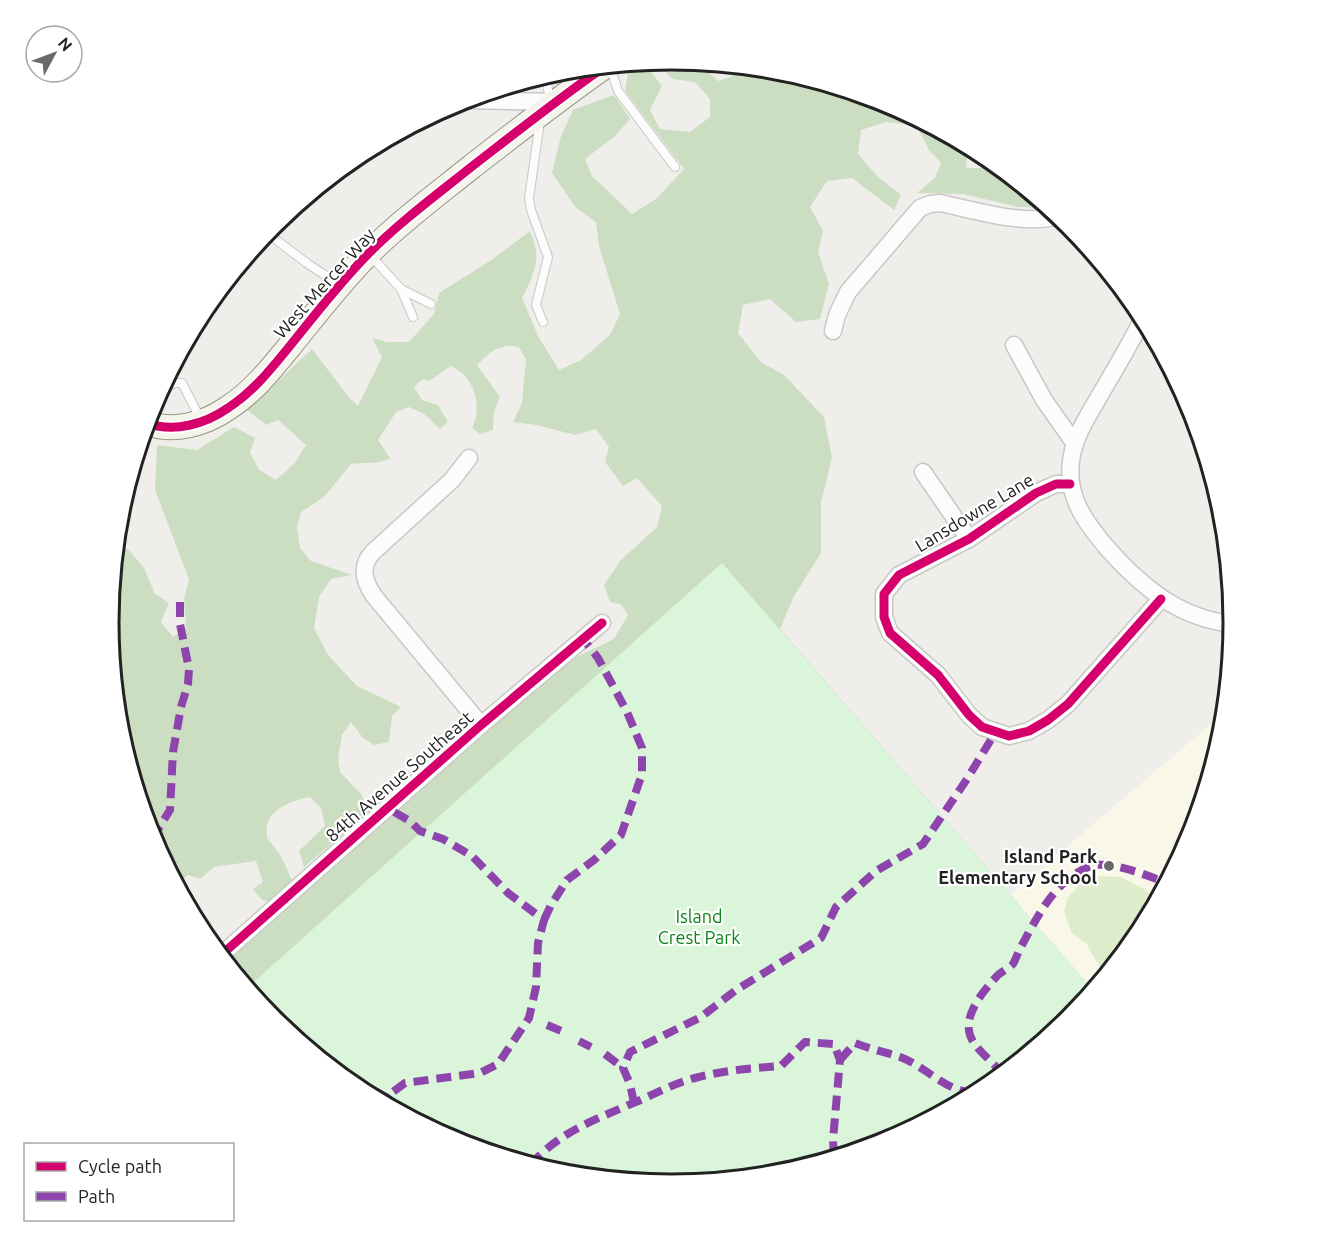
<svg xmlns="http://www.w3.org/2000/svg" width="1342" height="1245" viewBox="0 0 1342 1245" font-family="Ubuntu,sans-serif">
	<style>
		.education { fill: #f8f7e8 }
		.grass { fill: #ddeccb }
		.forest { fill: #cbdec1 }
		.park { fill: #daf5da }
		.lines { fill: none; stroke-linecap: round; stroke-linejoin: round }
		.lane-casing { stroke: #c9c8c7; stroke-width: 10 }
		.street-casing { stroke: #c9c8c7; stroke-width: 19 }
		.secondary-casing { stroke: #999a82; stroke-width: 26 }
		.lane { stroke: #fdfcfc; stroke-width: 8 }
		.street { stroke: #fdfcfc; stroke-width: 16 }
		.secondary { stroke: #f4f4ed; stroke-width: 24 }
		.quiet { stroke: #8e44ad; stroke-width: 8; stroke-dasharray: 15 8; stroke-linecap: butt }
		.cycleway-casing { stroke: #fff; stroke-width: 13 }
		.cycleway { stroke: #d6006c; stroke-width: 9 }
		.poi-dot { fill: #6a6968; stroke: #fff; stroke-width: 2 }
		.labels { text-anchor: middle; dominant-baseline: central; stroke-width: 4.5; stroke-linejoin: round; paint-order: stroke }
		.street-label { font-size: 18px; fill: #222; stroke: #fff }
		.poi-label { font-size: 18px; font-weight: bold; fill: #222; stroke: #fff; text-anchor: end }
		.park-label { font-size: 18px; fill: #0c8416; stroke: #fff }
		.rim { fill: none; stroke: #222; stroke-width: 3 }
	</style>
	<rect width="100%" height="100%" fill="#f0eeeb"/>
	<path class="education" d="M 1225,712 L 1223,733 L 1191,838 L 1139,935 L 1093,990 L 1010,895 Z"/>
	<path class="grass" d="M 1101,876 L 1121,877 L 1144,889 L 1157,900 L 1139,935 L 1105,976 L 1086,943 L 1072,933 L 1064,912 L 1067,899 L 1082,882 Z"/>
	<path class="forest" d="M 671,60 L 699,63 L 718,81 L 748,71 L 763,78 L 781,71 L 887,103 L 965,145 L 968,149 L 966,168 L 989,168 L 995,164 L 1012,178 L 1008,185 L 1025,193 L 1031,193 L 1049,208 L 1018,207 L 963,194 L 917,193 L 935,178 L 941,163 L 929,150 L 916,125 L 886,122 L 861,130 L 858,154 L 878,177 L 901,195 L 894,210 L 852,178 L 827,181 L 810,207 L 823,231 L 818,252 L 829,284 L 820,319 L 796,322 L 770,299 L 743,305 L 738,333 L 761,362 L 784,375 L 824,417 L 832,458 L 821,502 L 821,553 L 794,596 L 780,629 L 1093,990 L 1069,1020 L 983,1090 L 886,1142 L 780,1174 L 671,1185 L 561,1174 L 455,1142 L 358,1090 L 273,1020 L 226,962 L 360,841 L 566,662 L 614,639 L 628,615 L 621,604 L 610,602 L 604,585 L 620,561 L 657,527 L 662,506 L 637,478 L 623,486 L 605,462 L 609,447 L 596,429 L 575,435 L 537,425 L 513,422 L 522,403 L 526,360 L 519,347 C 501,343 490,351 477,365 L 500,397 L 494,411 L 493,430 L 480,434 L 472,428 C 483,406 474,376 451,366 L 429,381 L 423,379 L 414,387 L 422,400 L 438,405 L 448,422 L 440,429 L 424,414 L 409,407 L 396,412 L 378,440 L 390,458 C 379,465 363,462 351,464 L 324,497 L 301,512 L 297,527 L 300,548 L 311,561 L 352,575 L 331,579 L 319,597 L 314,628 L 328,655 L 357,686 L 401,707 L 392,716 L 389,742 L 374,745 L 363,738 L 351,722 L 342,735 L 338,758 L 340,772 L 361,794 L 369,812 L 304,867 L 299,851 L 325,826 L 321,808 L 310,797 C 291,801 262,810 267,837 C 268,841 272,844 275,848 C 283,858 287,869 292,881 L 272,902 L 262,900 L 253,889 L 263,882 L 256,861 L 214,867 L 200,879 L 188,875 L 176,884 L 151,837 L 119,732 L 113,670 L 120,637 L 109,622 L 116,544 L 129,550 L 144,568 L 155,594 L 169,603 L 161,622 L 173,637 L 186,628 L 184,600 L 189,579 L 155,490 L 157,445 L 197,450 L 234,427 L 255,438 L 250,452 L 259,470 L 276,480 L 294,464 L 306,445 L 278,420 L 266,425 L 247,410 L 312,349 L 348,396 L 358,406 L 382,357 L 372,338 L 387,342 L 409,342 L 434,314 L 439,293 L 490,261 L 530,231 C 542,258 535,273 522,298 L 538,336 L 559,370 L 581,360 L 610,335 L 620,314 L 599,246 L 596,222 L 576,208 L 552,173 L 561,136 L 573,110 L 614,95 L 630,119 L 615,136 L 585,159 L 592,176 L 632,214 L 656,199 L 684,169 L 625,91 L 628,72 L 644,63 L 662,86 L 650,110 L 660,129 L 690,132 L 710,117 L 710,99 L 695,82 L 673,79 L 655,62 Z"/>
	<path class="park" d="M 722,563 L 1093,990 L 1069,1020 L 983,1090 L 886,1142 L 780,1174 L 671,1185 L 561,1174 L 455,1142 L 358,1090 L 273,1020 L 247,988 Z"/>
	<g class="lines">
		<defs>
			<g id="lane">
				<path d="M 610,66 L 618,91 L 675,167"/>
				<path d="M 758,70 L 759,69"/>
				<path d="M 551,74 C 545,86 547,91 554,102"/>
				<path d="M 540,121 L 529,198 L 531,210 L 548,257 L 536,305 L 543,322"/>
				<path d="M 267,233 L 308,264 L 337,283"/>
				<path d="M 371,256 L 401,289 L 431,304"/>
				<path d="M 401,289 L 413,317"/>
				<path d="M 163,385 L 167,386 L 175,383 L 182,383 L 200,418"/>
			</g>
			<g id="street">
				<path d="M 465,100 L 554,102"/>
				<path d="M 1143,318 C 1129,347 1112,374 1096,402 C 1086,419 1076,435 1072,455 C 1064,494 1084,521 1108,549 C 1142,587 1180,619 1233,624"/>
				<path d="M 833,331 L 837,315 L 848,292 L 920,208 L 930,204 L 940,203 C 974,210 1024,226 1058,216"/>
				<path d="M 1014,345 L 1044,400 L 1075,444"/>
				<path d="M 469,458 L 452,480 L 373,552 C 360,566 363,580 374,596 L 481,725"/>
				<path d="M 923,472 L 969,539"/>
				<path d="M 1070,484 L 1056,484 L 1036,493 L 969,539 L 899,575 L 884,594 L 884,617 L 890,633 L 938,675 L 969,715 L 982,727 L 1009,736 L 1029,731 L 1048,720 L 1068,704 L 1161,599"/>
				<path d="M 220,956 L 481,725 L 602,623"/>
			</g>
			<path id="secondary" d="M 147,423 C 174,433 205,424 228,408 C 253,392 271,369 289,347 C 315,315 340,282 369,253 C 400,222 435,196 470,168 C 514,134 558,99 604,67"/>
		</defs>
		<use href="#lane" class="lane-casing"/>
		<use href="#street" class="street-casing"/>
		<use href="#secondary" class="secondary-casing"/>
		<use href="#lane" class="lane"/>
		<use href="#street" class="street"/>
		<use href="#secondary" class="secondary"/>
		<g class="quiet">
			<path d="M 1218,749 L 1216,744 L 1222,735"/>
			<path d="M 152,839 L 170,810 L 173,752 L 181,707 L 188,684 L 189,669 L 180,624 L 180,595"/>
			<path d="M 544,920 L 551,905 L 567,880 L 594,860 L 621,835 L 642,774 L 642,748 L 627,712 L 598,658 L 583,639"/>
			<path d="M 547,1025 L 564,1032"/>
			<path d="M 579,1041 L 591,1047"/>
			<path d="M 605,1054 L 623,1068"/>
			<path d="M 840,1060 L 855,1043 C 870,1049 885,1052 900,1057 C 928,1067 949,1096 980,1092"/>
			<path d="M 1001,1076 L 1002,1074 C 993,1061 975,1050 970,1035 C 963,1014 985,989 998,975 C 1003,971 1009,968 1013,964 C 1016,959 1018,952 1021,947 C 1037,917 1056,878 1091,866 C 1109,860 1150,876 1166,883"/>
			<path d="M 352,1085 L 365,1086 L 386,1097 L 405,1083 L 480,1073 L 498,1064 L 529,1018 L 536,987 L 538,943 L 544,920 L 508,893 L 472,856 L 443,839 L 420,831 L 410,821 L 387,808"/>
			<path d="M 381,1099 L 386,1097 L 422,1124 L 448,1133 L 459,1143"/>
			<path d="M 634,1103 L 630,1084 L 623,1068 L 630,1052 L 701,1017 L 736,990 L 821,938 L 836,907 L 876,871 L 923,844 L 967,779 L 995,733"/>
			<path d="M 530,1165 C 560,1132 592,1121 631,1104 C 654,1095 675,1082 699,1077 C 726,1070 754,1068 781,1066 L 805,1042 L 834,1044 L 840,1060 L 833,1140 L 834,1158"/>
		</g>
		<defs>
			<g id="cycleway">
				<path d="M 147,423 C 174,433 205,424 228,408 C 253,392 271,369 289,347 C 315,315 340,282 369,253 C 400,222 435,196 470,168 C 514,134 558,99 604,67"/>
				<path d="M 1070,484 L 1056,484 L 1036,493 L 969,539 L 899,575 L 884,594 L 884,617 L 890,633 L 938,675 L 969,715 L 982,727 L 1009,736 L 1029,731 L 1048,720 L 1068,704 L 1161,599"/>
				<path d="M 220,956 L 481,725 L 602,623"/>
			</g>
		</defs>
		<use href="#cycleway" class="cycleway-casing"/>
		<use href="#cycleway" class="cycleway"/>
	</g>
	<circle class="poi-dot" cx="1109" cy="866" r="6"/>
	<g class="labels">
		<g class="street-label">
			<text transform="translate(324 283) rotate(-48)">West Mercer Way</text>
			<text transform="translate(974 512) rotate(-31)">Lansdowne Lane</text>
			<text transform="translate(399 776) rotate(-41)">84th Avenue Southeast</text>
		</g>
		<g class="poi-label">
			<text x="1097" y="856">Island Park<tspan x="1097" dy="21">Elementary School</tspan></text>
		</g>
		<g class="park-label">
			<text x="699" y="916">Island<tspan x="699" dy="21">Crest Park</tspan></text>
		</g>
	</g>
	<path d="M0 0H1342V1245H0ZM119 622a552 552 0 1 1 1104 0a552 552 0 1 1-1104 0Z" fill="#fff" fill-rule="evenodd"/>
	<path class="rim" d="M119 622a552 552 0 1 1 1104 0a552 552 0 1 1-1104 0Z"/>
	<rect x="24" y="1143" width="210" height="78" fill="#ffffff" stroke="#a7a7a7" stroke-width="1.5"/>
	<rect x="36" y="1162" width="30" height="9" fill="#d6006c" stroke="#a7a7a7" stroke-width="1.5"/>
	<text x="78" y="1173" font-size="18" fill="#222222">Cycle path</text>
	<rect x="36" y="1192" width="30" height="9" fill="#8e44ad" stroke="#a7a7a7" stroke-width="1.5"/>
	<text x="78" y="1203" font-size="18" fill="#222222">Path</text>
	<g transform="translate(54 54) rotate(49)"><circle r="28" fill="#ffffff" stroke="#a7a7a7" stroke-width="1.5"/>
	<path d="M0-4.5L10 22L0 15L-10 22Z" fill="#6a6968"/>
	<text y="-9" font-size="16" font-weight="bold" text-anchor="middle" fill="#222222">N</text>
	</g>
</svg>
